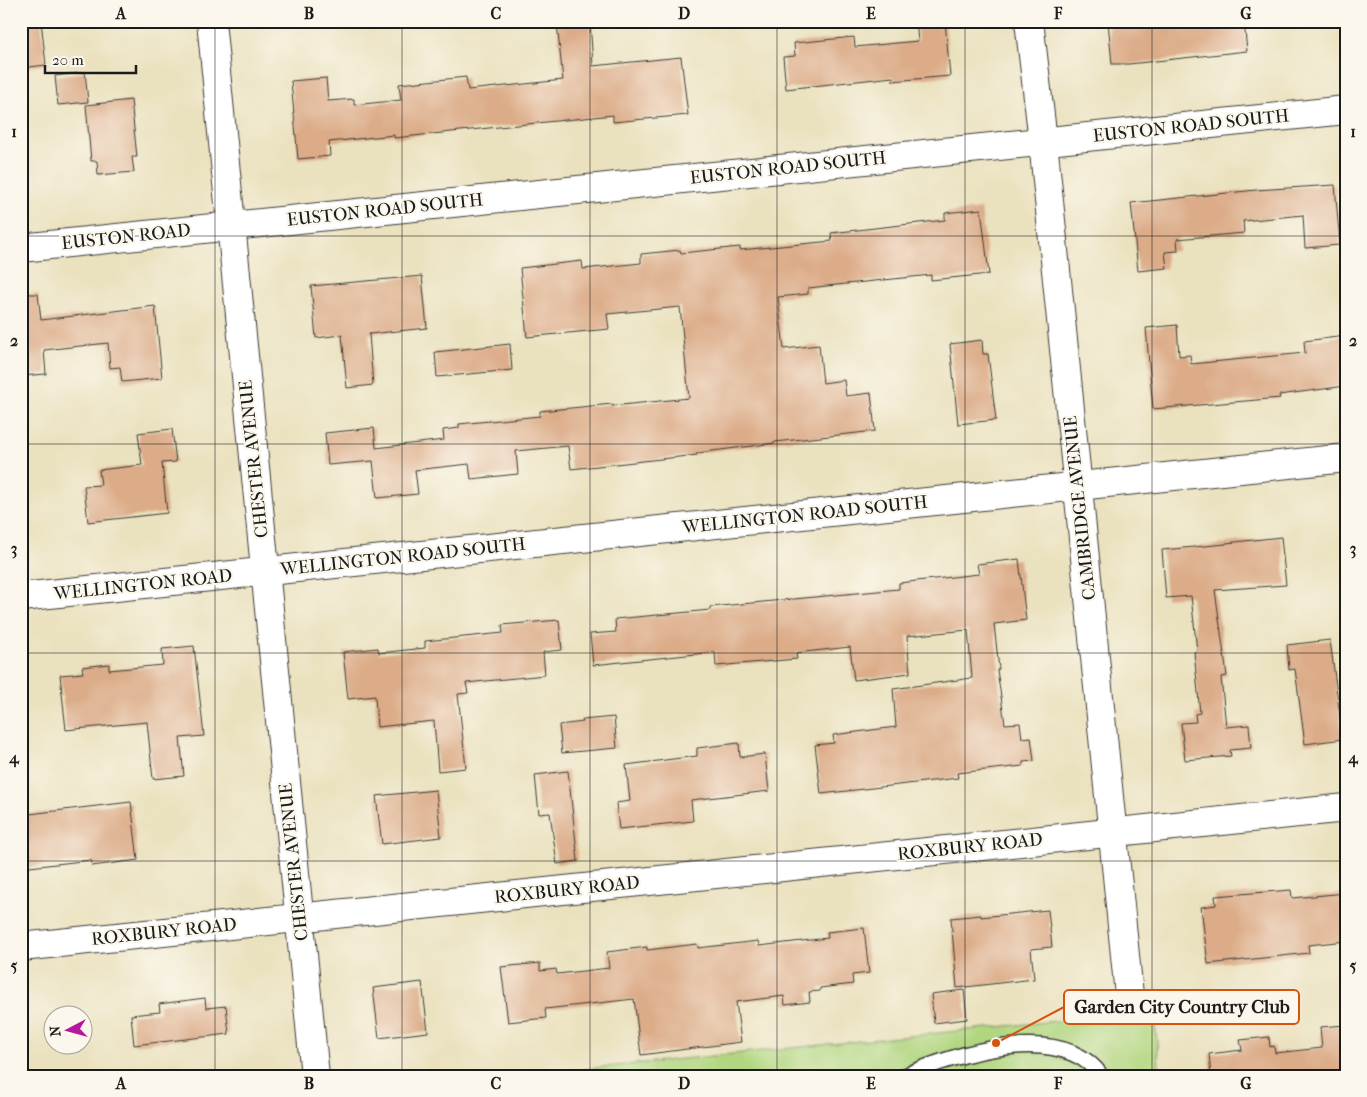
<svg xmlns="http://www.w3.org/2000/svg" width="1367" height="1097" viewBox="0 0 1367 1097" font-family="'IM FELL French Canon',serif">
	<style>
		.green { fill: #b1d680; stroke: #66794e }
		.building { fill: #dcac88 }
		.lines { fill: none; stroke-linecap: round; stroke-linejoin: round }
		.service-casing { stroke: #3b3a34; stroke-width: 18 }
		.minor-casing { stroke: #3b3a34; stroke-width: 30 }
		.service { stroke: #fff; stroke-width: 15 }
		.minor { stroke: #fff; stroke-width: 28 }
		.grid { fill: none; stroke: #1c1c1c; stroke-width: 1; stroke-opacity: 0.55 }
		.labels { text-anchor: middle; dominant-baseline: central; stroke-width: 4.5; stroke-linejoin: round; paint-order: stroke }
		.street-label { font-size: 18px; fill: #1c1c1c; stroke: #fbf7ec }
		.leader { fill: none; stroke: #d4530e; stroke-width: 2 }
		.callout-dot { fill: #d4530e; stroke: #fbf7ec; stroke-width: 2 }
		.callout { fill: #fbf7ec; stroke: #d4530e; stroke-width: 2 }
		.callout-label { font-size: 19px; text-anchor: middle; font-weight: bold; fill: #1c1c1c }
		.neatline { fill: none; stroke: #1c1c1c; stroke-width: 2 }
		.grid-label { font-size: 16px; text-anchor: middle; font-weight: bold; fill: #1c1c1c }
	</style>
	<rect width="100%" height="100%" fill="#fbf7ec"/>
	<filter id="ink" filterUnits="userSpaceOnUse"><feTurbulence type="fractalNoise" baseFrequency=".02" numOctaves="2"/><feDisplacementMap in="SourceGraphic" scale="10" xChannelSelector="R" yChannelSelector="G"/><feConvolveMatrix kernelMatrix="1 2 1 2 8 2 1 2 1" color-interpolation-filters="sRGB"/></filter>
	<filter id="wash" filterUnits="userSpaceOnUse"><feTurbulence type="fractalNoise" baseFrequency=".0096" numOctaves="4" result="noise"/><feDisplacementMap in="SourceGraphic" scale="20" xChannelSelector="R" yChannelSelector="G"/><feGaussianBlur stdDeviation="1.12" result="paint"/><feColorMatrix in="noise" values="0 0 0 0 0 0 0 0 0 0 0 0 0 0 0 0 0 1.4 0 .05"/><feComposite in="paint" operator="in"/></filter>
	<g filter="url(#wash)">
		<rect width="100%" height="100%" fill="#eae1be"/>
		<path class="green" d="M 1154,1011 L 1160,1076 L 516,1076 Z"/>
		<g id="blocks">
			<g class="building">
				<path d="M 21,21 L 41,21 L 46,65 L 21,68 Z"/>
				<path d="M 587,21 L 590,21 L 593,66 L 681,57 L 688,115 L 613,122 L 613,115 L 394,138 L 394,135 L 329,142 L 330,156 L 298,159 L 291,81 L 326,78 L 328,101 L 354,99 L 354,105 L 401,100 L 399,84 L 466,77 L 468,90 L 563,80 L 557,24 Z"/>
				<path d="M 916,21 L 945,21 L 950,76 L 893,81 L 893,77 L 786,89 L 783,57 L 795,56 L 794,43 L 854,37 L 855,47 L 918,41 Z"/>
				<path d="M 1108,21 L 1156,21 L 1156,24 L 1185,21 L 1244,21 L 1247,51 L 1129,64 L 1112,64 Z"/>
				<path d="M 85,72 L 88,102 L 58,105 L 55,76 Z"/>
				<path d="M 131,100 L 137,157 L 132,157 L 134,172 L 98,175 L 97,161 L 91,161 L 86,105 Z"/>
				<path d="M 1335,185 L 1340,245 L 1305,248 L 1303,215 L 1243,221 L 1244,233 L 1177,239 L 1178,251 L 1165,252 L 1167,268 L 1138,271 L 1131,203 L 1256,190 Z"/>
				<path d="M 981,209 L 989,274 L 931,280 L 931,275 L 808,288 L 808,294 L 778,297 L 784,349 L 819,345 L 823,383 L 844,380 L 846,396 L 871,393 L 875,431 L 775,442 L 775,443 L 697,453 L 697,455 L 571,469 L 568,446 L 516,451 L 518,474 L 471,479 L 469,464 L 415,470 L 418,494 L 377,498 L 373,461 L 328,465 L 325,433 L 374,428 L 376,448 L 444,440 L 443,430 L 459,428 L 459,424 L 540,416 L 540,411 L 612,404 L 612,406 L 689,398 L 680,307 L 607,314 L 609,329 L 527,337 L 520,268 L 582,261 L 583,269 L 641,263 L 641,254 L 680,250 L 681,253 L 740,247 L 740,250 L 832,241 L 831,233 L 945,220 L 945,213 Z"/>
				<path d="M 422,276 L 427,328 L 369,334 L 373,385 L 347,388 L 342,335 L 316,338 L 311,286 Z"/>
				<path d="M 21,294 L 38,294 L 41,320 L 155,306 L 162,378 L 122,382 L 120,367 L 110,368 L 108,343 L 44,350 L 46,374 L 21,376 Z"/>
				<path d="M 1177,325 L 1179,356 L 1190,355 L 1191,364 L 1305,353 L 1304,341 L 1346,336 L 1346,386 L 1279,395 L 1280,398 L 1153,409 L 1146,328 Z"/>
				<path d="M 982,340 L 983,354 L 988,354 L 996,420 L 958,424 L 950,344 Z"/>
				<path d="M 510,344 L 512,370 L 437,377 L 435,352 Z"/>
				<path d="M 172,429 L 176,462 L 162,463 L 167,513 L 88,522 L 84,486 L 101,485 L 99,470 L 142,465 L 138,433 Z"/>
				<path d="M 1281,537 L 1286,585 L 1215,590 L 1227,676 L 1221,677 L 1226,727 L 1249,725 L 1251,748 L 1230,750 L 1231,756 L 1185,760 L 1181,723 L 1196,722 L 1195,714 L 1200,713 L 1194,652 L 1197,651 L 1191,596 L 1166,598 L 1162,550 L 1226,544 L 1226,543 Z"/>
				<path d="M 1019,559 L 1026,620 L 994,624 L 999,669 L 997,670 L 1005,724 L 1020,723 L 1022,738 L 1031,737 L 1034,761 L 1023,762 L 1023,766 L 957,773 L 958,778 L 821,794 L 815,745 L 834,743 L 833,735 L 896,727 L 893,689 L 972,678 L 968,630 L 907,636 L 910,673 L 854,680 L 850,647 L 796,653 L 797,659 L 716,666 L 715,652 L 593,665 L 590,634 L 616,632 L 615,619 L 710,610 L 710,607 L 899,589 L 899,583 L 979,574 L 977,564 Z"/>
				<path d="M 559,620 L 562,650 L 543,652 L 545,675 L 466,683 L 468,693 L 458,694 L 466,768 L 438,771 L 434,721 L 377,727 L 375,696 L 348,699 L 343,652 L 378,648 L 379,653 L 425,648 L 425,641 L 503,633 L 502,625 Z"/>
				<path d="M 1330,640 L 1343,739 L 1305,744 L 1295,669 L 1289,670 L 1287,645 Z"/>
				<path d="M 194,646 L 204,736 L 180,738 L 184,776 L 153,779 L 147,722 L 66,730 L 60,675 L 83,673 L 82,667 L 109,664 L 109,670 L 163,665 L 162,649 Z"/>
				<path d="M 614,717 L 617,748 L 562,753 L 559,725 L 583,722 L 582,720 Z"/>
				<path d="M 739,743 L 740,757 L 765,754 L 769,791 L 691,800 L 693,821 L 619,829 L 616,803 L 630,801 L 626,765 L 697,756 L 697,748 Z"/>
				<path d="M 568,771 L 578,861 L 557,864 L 550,813 L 539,814 L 535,775 Z"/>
				<path d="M 436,790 L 441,837 L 382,844 L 376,796 Z"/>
				<path d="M 131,802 L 138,860 L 92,866 L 91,860 L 21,868 L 21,815 Z"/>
				<path d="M 1291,890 L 1292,898 L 1346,893 L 1346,941 L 1308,945 L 1309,953 L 1208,964 L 1201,907 L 1216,905 L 1215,896 Z"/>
				<path d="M 1048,910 L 1052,947 L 1031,949 L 1034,979 L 957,988 L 951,918 L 981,915 L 981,917 Z"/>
				<path d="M 864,928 L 869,973 L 852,975 L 853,984 L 820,988 L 820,991 L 809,992 L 810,1002 L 785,1005 L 784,996 L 736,1002 L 741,1042 L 641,1055 L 634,999 L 545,1009 L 546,1018 L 508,1022 L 501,967 L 540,963 L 540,971 L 556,969 L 557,974 L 609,968 L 607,952 L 647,947 L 647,950 L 697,944 L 698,948 L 758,941 L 759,946 L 828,938 L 827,932 Z"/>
				<path d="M 422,982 L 428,1032 L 379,1038 L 373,988 Z"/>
				<path d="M 964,990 L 967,1019 L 934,1023 L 931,994 Z"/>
				<path d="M 205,998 L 206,1008 L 226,1006 L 229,1034 L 134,1045 L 131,1015 L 160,1012 L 159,1004 Z"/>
				<path d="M 1346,1025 L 1346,1076 L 1211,1076 L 1209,1054 L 1242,1050 L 1240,1040 L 1269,1037 L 1270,1047 L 1274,1046 L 1275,1053 L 1322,1048 L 1320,1027 Z"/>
			</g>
		</g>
	</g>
	<g filter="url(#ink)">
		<use href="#blocks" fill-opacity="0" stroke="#3b3a34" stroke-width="1"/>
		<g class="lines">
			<defs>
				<path id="service" d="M 905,1076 C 955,1053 1063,1021 1101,1076"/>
				<g id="minor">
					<path d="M 211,21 L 315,1076"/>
					<path d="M 1029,21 L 1043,141 L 1129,995"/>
					<path d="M 21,248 L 1346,110"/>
					<path d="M 21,597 L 1346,458"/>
					<path d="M 21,947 L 1346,808"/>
				</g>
			</defs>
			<use href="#service" class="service-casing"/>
			<use href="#minor" class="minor-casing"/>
			<use href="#service" class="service"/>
			<use href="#minor" class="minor"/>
		</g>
	</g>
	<path class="grid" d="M 215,21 L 215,1076M 402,21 L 402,1076M 590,21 L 590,1076M 777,21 L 777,1076M 965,21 L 965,1076M 1152,21 L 1152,1076M 21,236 L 1346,236M 21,444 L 1346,444M 21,653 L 1346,653M 21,861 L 1346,861"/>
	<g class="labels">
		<g class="street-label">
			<text transform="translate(1191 126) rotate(-6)">EUSTON ROAD SOUTH</text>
			<text transform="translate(788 168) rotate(-6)">EUSTON ROAD SOUTH</text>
			<text transform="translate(385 210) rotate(-6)">EUSTON ROAD SOUTH</text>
			<text transform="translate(126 237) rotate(-6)">EUSTON ROAD</text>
			<text transform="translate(254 459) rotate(-96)">CHESTER AVENUE</text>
			<text transform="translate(1080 508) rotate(-96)">CAMBRIDGE AVENUE</text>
			<text transform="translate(805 515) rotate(-6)">WELLINGTON ROAD SOUTH</text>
			<text transform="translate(403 557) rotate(-6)">WELLINGTON ROAD SOUTH</text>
			<text transform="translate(143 585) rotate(-6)">WELLINGTON ROAD</text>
			<text transform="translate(970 847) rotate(-6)">ROXBURY ROAD</text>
			<text transform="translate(294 862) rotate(-96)">CHESTER AVENUE</text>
			<text transform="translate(567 890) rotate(-6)">ROXBURY ROAD</text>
			<text transform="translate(164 932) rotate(-6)">ROXBURY ROAD</text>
		</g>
	</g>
	<path class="leader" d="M996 1043L1064 1007"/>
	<circle class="callout-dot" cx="996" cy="1043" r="5"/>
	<rect class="callout" x="1064" y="990" width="235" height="34" rx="5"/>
	<g class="callout-label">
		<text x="1182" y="1013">Garden City Country Club</text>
	</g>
	<rect width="1367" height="1097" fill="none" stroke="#fbf7ec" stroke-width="55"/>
	<g transform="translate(68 1030) rotate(264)"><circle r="24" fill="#fbf7ec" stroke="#a29f99"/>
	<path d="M0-4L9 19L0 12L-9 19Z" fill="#b5179e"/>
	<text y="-8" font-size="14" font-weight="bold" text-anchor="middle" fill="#1c1c1c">N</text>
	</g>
	<path d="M45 65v8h91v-8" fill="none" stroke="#1c1c1c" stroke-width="2.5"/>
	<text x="52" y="65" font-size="15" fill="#1c1c1c" stroke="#fbf7ec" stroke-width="4" paint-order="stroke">20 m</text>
	<rect x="28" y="28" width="1312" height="1042" class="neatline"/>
	<g class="grid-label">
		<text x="121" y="19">A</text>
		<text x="309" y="19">B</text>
		<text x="496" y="19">C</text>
		<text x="684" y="19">D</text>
		<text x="871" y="19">E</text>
		<text x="1058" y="19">F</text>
		<text x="1246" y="19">G</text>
		<text x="14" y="137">1</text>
		<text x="1353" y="137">1</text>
		<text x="14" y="346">2</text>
		<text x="1353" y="346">2</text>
		<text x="14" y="554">3</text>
		<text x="1353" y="554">3</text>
		<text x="14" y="763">4</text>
		<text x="1353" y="763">4</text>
		<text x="14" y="971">5</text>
		<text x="1353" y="971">5</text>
		<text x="121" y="1089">A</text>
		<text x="309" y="1089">B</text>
		<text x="496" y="1089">C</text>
		<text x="684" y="1089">D</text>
		<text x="871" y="1089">E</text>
		<text x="1058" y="1089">F</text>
		<text x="1246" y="1089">G</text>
	</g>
</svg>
